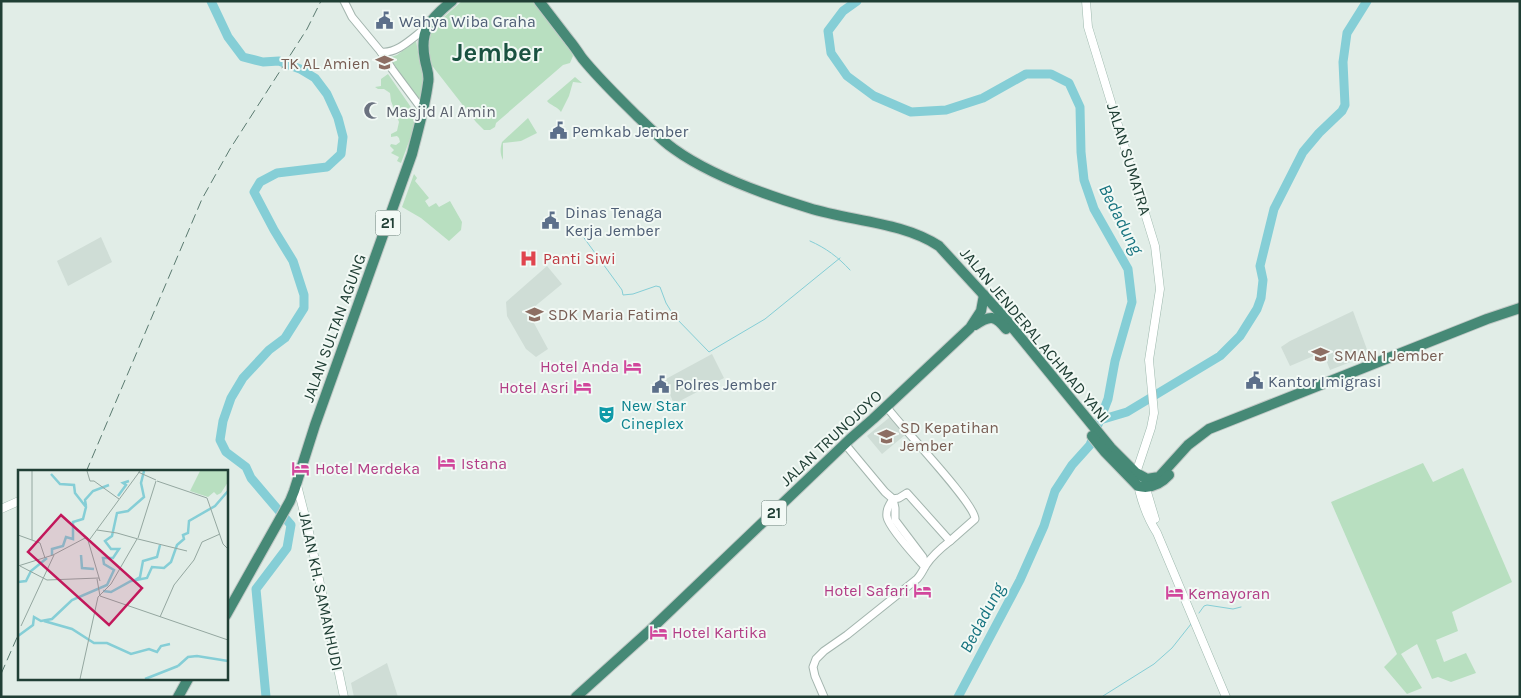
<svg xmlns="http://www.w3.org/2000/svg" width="1521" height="698" viewBox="0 0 1521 698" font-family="Karla,sans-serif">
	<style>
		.built { fill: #cfddd6 }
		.green { fill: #b8dfc0 }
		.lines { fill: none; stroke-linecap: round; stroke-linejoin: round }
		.stream { stroke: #85ced6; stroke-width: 1 }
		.river { stroke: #85ced6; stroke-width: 9 }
		.tertiary-casing { stroke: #a3b5ae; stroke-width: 9 }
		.secondary-casing { stroke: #9eb9ae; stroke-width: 9 }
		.trunk-casing { stroke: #c1c9c6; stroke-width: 12 }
		.tertiary { stroke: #fff; stroke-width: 7 }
		.secondary { stroke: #fff; stroke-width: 8 }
		.trunk { stroke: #468976; stroke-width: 10 }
		.rail { stroke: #5a7a70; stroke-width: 1; stroke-dasharray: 10 5; stroke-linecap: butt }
		.labels { text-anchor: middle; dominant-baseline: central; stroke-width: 4; stroke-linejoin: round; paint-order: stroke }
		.shield { fill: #f2f9f5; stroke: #5f776f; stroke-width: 1 }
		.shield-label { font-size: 15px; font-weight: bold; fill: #203f35 }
		.service-label { font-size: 16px; fill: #4e5e75; stroke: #f2f9f5; text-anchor: start }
		.education-label { font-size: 16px; fill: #785e54; stroke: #f2f9f5; text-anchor: start }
		.worship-label { font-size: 16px; fill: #5b616d; stroke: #f2f9f5; text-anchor: start }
		.street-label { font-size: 16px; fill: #203f35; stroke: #f2f9f5 }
		.health-label { font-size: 16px; fill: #be3a42; stroke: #f2f9f5; text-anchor: start }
		.hotel-label { font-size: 16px; fill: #b23c85; stroke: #f2f9f5; text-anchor: start }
		.culture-label { font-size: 16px; fill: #0d838f; stroke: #f2f9f5; text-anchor: start }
		.water-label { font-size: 18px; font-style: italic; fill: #16737f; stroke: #f2f9f5 }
		.town-label { font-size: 26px; font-weight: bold; fill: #1a5241; stroke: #f2f9f5 }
		.inset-river { fill: none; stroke: #85ced6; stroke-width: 2.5 }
		.inset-road { fill: none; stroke: #94a7a0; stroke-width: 1 }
		.view { fill: #c2185b; fill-opacity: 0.15; stroke: #c2185b; stroke-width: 2.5 }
		.inset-edge { fill: none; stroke: #203f35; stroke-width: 2.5 }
	</style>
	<rect width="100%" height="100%" fill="#e1ede7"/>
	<g class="built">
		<path d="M 101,237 L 112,262 L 68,286 L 57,261 Z"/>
		<path d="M 547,266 L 562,284 L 528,312 L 548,349 L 536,357 L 526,349 L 507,316 L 506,302 Z"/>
		<path d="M 1353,311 L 1369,355 L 1330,370 L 1323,352 L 1290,366 L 1281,347 L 1290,341 Z"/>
		<path d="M 712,354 L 724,378 L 674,404 L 664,380 Z"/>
		<path d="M 890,417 L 905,435 L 882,454 L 867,436 Z"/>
		<path d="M 387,663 L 398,697 L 354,697 L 351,683 Z"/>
	</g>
	<g class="green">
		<path d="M 462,1 L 532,1 L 570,48 L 573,56 L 570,63 L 563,65 L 496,123 L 495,127 L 490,130 L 484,130 L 476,122 L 430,63 L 428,46 L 431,33 L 435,25 Z"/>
		<path d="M 416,41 L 424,83 L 421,106 L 388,58 L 397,55 Z"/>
		<path d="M 388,74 L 415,113 L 416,123 L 401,163 L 397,161 L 399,157 L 391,153 L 394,150 L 390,146 L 391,144 L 396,145 L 400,142 L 399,138 L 397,136 L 391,137 L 391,134 L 397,131 L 399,122 L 391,101 L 390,93 L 384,89 L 378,89 L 375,87 L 381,86 L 381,79 Z"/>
		<path d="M 575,77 L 582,83 L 573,82 L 569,96 L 561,112 C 557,106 551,106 547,101 Z"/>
		<path d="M 528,118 L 537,133 L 521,141 L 503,143 L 503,160 C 500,154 500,149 502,142 Z"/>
		<path d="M 414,174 L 417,178 L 415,181 L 429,198 L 425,201 L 429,207 L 436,203 L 439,207 L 450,201 L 462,222 L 461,230 L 449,241 L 421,218 L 402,207 Z"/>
		<path d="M 1423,463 L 1433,482 L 1463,468 L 1512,582 L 1452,612 L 1458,631 L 1436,640 L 1444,662 L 1466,653 L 1476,673 L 1451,682 L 1438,677 L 1432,679 L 1417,644 L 1401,654 L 1422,688 L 1407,694 L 1384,667 L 1397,654 L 1331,502 Z"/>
	</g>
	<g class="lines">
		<g class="stream">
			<path d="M 579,231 L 622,290 L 623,295 L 633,294 L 656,286 L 660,287 L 666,303 L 674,316 L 709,352 L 765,319 L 840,258"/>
			<path d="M 810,241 C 826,248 838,257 850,270"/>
			<path d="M 1199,613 L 1204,606 L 1207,605 L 1233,609 L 1241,607"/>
			<path d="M 1103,696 L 1154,664 L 1172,648 L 1191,624"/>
		</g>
		<g class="river">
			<path d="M 211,1 L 228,37 L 243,57 L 263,62 L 279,61 L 300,69 L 315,78 L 327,94 L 338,118 L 343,137 L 341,154 L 327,167 L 277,173 L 260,182 L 254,192 L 274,230 L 293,261 L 304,295 L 304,308 L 285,338 L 269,350 L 243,378 L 231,398 L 223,421 L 220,440 L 226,452 L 246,467 L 251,478 L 291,525 L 287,548 L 256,589 L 266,697"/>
			<path d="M 857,1 L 843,11 L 828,31 L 831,53 L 847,76 L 874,96 L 911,112 L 946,110 L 983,98 L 1026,74 L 1051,74 L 1069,83 L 1080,107 L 1081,152 L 1084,180 L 1094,209 L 1128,269 L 1132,302 L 1115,361 L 1108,399 L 1090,445 L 1072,465 L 1055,491 L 1044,526 L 1020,580 L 958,697"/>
			<path d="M 1100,420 L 1127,412 L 1220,356 L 1240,336 L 1257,309 L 1261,298 L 1263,280 L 1260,266 L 1274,209 L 1303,152 L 1319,133 L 1342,111 L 1345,105 L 1343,62 L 1347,33 L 1367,1"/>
		</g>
		<defs>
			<g id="tertiary">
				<path d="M 344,1 L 352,17 L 381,52 L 392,69 L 424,112"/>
				<path d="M 381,52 C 398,54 413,37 426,28"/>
				<path d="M 886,406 C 900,426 975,503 975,519 L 950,541"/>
				<path d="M 845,444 L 885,492 L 893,499 L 895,508 L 895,520 L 923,557 L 925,566"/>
				<path d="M 824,697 L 815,676 L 813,667 L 816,659 L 824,651 L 847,635 L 917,579 C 921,575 923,570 926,565 C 932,556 941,548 950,541 L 907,493 L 899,498 L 893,499 C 889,505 886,510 887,517 C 889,528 916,557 925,567"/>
			</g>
			<g id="secondary">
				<path d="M 1086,1 L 1088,27 L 1155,246 L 1160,289 L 1149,360 L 1154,413 L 1151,428 L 1136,473 C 1139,494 1146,516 1157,533 L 1226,697"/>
				<path d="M 1144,482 L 1155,519"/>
				<path d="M 297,485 L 309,532 L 344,697"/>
				<path d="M 1,509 L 19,501"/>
			</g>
			<g id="trunk">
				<path d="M 539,1 C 549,14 559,27 569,40 C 574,46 578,52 582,58 C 599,79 619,98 637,116 C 649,127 661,140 674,149 C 710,175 766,195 809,208 C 850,221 903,222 939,246 L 1003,316 L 1111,448 L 1136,473 L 1147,479 L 1159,477 L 1188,445 L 1209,429 L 1487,319 L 1520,308"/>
				<path d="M 975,325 C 990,315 995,315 1006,329"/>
				<path d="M 1092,436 L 1105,452 L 1138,486 C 1151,489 1160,485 1169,475"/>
				<path d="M 226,615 L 290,501 L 294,491 L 315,425 L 412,154 C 418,130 425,107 428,83 C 430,75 426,67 425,60 C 419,30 430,19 452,1"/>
				<path d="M 178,697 L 188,679"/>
				<path d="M 576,697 L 647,633 L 850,439 L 873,419 L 970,328 L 981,311 L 984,295"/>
			</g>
		</defs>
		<use href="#tertiary" class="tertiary-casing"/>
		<use href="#secondary" class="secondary-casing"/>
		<use href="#trunk" class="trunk-casing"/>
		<use href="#tertiary" class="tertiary"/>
		<use href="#secondary" class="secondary"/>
		<use href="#trunk" class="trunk"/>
		<g class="rail">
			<path d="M 86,472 L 202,199 L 230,149 L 307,29 L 321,1"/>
			<path d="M 1,674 L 19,633"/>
		</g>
	</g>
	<defs>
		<symbol id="civic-bare" viewBox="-9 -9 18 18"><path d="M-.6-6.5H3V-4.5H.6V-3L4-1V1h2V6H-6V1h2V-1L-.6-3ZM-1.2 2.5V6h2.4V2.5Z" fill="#5c6f8a" stroke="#f2f9f5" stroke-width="2.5" paint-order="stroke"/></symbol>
		<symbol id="school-bare" viewBox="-9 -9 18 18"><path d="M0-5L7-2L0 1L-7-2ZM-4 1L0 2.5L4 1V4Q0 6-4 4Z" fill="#8d6e63" stroke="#f2f9f5" stroke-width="2.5" paint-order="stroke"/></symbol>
		<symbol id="mosque-bare" viewBox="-9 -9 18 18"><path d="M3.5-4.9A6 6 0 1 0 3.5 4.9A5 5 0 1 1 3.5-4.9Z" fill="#6b7280" stroke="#f2f9f5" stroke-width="2.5" paint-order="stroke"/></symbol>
		<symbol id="hospital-bare" viewBox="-9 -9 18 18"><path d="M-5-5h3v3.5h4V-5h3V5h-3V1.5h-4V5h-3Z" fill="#e0444e" stroke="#f2f9f5" stroke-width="2.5" paint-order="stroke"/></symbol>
		<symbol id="hotel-bare" viewBox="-9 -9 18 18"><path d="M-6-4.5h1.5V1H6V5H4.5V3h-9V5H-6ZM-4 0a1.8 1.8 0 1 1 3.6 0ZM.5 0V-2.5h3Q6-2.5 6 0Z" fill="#d1479c" stroke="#f2f9f5" stroke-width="2.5" paint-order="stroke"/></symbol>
		<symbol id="theatre-bare" viewBox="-9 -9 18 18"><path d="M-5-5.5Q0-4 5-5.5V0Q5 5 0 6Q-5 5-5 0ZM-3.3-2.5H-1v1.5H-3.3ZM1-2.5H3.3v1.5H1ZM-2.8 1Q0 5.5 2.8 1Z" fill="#0f9aa8" stroke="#f2f9f5" stroke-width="2.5" paint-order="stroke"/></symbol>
	</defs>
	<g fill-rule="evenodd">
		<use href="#civic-bare" x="372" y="8" width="25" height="25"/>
		<use href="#school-bare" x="372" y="50" width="25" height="25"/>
		<use href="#mosque-bare" x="360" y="98" width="25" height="25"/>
		<use href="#civic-bare" x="546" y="118" width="25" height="25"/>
		<use href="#civic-bare" x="538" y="208" width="25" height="25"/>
		<use href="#hospital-bare" x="516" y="246" width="25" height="25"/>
		<use href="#school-bare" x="522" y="302" width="25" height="25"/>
		<use href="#school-bare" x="1308" y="342" width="25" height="25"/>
		<use href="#hotel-bare" x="620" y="354" width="25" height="25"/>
		<use href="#civic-bare" x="1242" y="368" width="25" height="25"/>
		<use href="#civic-bare" x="648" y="372" width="25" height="25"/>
		<use href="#hotel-bare" x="570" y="374" width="25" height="25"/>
		<use href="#theatre-bare" x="594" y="402" width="25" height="25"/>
		<use href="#school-bare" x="874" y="424" width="25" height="25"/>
		<use href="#hotel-bare" x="434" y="450" width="25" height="25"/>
		<use href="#hotel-bare" x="288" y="456" width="25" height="25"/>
		<use href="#hotel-bare" x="910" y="578" width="25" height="25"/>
		<use href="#hotel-bare" x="1162" y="580" width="25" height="25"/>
		<use href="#hotel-bare" x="646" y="620" width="25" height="25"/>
	</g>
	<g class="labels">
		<g class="shield">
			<rect x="375.5" y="210.5" width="25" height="25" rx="4"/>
			<rect x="761.5" y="500.5" width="25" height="25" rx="4"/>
		</g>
		<g class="shield-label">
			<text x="388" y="223">21</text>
			<text x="774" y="513">21</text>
		</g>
		<g class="service-label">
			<text x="399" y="21">Wahya Wiba Graha</text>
			<text x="572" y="131">Pemkab Jember</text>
			<text x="565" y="212">Dinas Tenaga<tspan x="565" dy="18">Kerja Jember</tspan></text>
			<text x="1268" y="381">Kantor Imigrasi</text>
			<text x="675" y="384">Polres Jember</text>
		</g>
		<g class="education-label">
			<text x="370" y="63" text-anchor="end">TK AL Amien</text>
			<text x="548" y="314">SDK Maria Fatima</text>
			<text x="1334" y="355">SMAN 1 Jember</text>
			<text x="900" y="427">SD Kepatihan<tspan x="900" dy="18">Jember</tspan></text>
		</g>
		<g class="worship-label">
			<text x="386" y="111">Masjid Al Amin</text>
		</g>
		<g class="street-label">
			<text transform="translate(1129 159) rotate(73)">JALAN SUMATRA</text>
			<text transform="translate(334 328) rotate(-70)">JALAN SULTAN AGUNG</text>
			<text transform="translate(1035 335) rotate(50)">JALAN JENDERAL ACHMAD YANI</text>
			<text transform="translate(831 438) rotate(-43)">JALAN TRUNOJOYO</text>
			<text transform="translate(321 591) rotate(78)">JALAN KH. SAMANHUDI</text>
		</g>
		<g class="health-label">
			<text x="543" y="258">Panti Siwi</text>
		</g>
		<g class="hotel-label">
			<text x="619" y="366" text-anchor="end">Hotel Anda</text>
			<text x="569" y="387" text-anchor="end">Hotel Asri</text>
			<text x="461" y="463">Istana</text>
			<text x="315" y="468">Hotel Merdeka</text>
			<text x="909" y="590" text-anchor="end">Hotel Safari</text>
			<text x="1188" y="593">Kemayoran</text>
			<text x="672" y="632">Hotel Kartika</text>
		</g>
		<g class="culture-label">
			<text x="621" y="405">New Star<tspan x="621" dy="18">Cineplex</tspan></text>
		</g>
		<g class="water-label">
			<text transform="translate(1121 219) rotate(63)">Bedadung</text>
			<text transform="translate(982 618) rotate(-62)">Bedadung</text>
		</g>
		<g class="town-label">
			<text x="497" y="52">Jember</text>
		</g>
	</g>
	<g transform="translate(18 470)">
		<rect width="210" height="210" fill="#e1ede7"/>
		<path d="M 182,1 L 210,1 L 210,12 L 203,23 L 199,25 L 196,22 L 190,27 L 172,21 Z" fill="#b8dfc0"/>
		<path class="inset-river" d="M 33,4 L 42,14 L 56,15 L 57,23 L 68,37 L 65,49 L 55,52 L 55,69 L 48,67 L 45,76 L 34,79 L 34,85M 100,26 L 108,15 L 105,13 L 111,11M 68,36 L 67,30 L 75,21 L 91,15M 63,85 L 64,98 L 76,99M 117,110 L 122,107 L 125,91 L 139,87 L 142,75M 0,112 L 8,111 L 13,101 L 29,88M 85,121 L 93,122 L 113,111 L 129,108 L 134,97 L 146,98 L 153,92 L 159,75 L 166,69 L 165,65 L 170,63 L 171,51 L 197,36 L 210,21M 26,151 L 54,159 L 76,173 L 89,173 L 113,184 L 131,179 L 139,182 L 143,176 L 152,174M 0,166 L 15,155 L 16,147 L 23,151 L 34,149 L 54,130 L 89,115 L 96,100 L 86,94 L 85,88 L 95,88 L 101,79 L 93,79 L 87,71 L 94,66 L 99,43 L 110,41 L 126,27 L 123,13 L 126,1M 160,196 L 170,187 L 179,186 L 210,191M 127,209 L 160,196"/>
		<path class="inset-road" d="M 69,1 L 72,11 L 76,11 L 101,29M 120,2 L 138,10M 139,11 L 189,28 L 205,74 L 210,79M 79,60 L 99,63M 99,63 L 120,69M 0,65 L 22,73 L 27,88M 120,68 L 138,11M 72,69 L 122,1M 120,69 L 169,81M 14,70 L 14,1M 0,96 L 35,85 L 69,67 L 82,111M 2,96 L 29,110 L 81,108M 79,109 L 82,126 L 210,170M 142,147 L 156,115 L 176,90 L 184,72 L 202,64M 3,156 L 36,85M 62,209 L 80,127 L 93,114 L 119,69"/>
		<path class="view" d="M 43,45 L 124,118 L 91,155 L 10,82 Z"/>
		<rect width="210" height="210" class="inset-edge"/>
	</g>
	<rect width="1521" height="698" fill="none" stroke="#203f35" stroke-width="5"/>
</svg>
